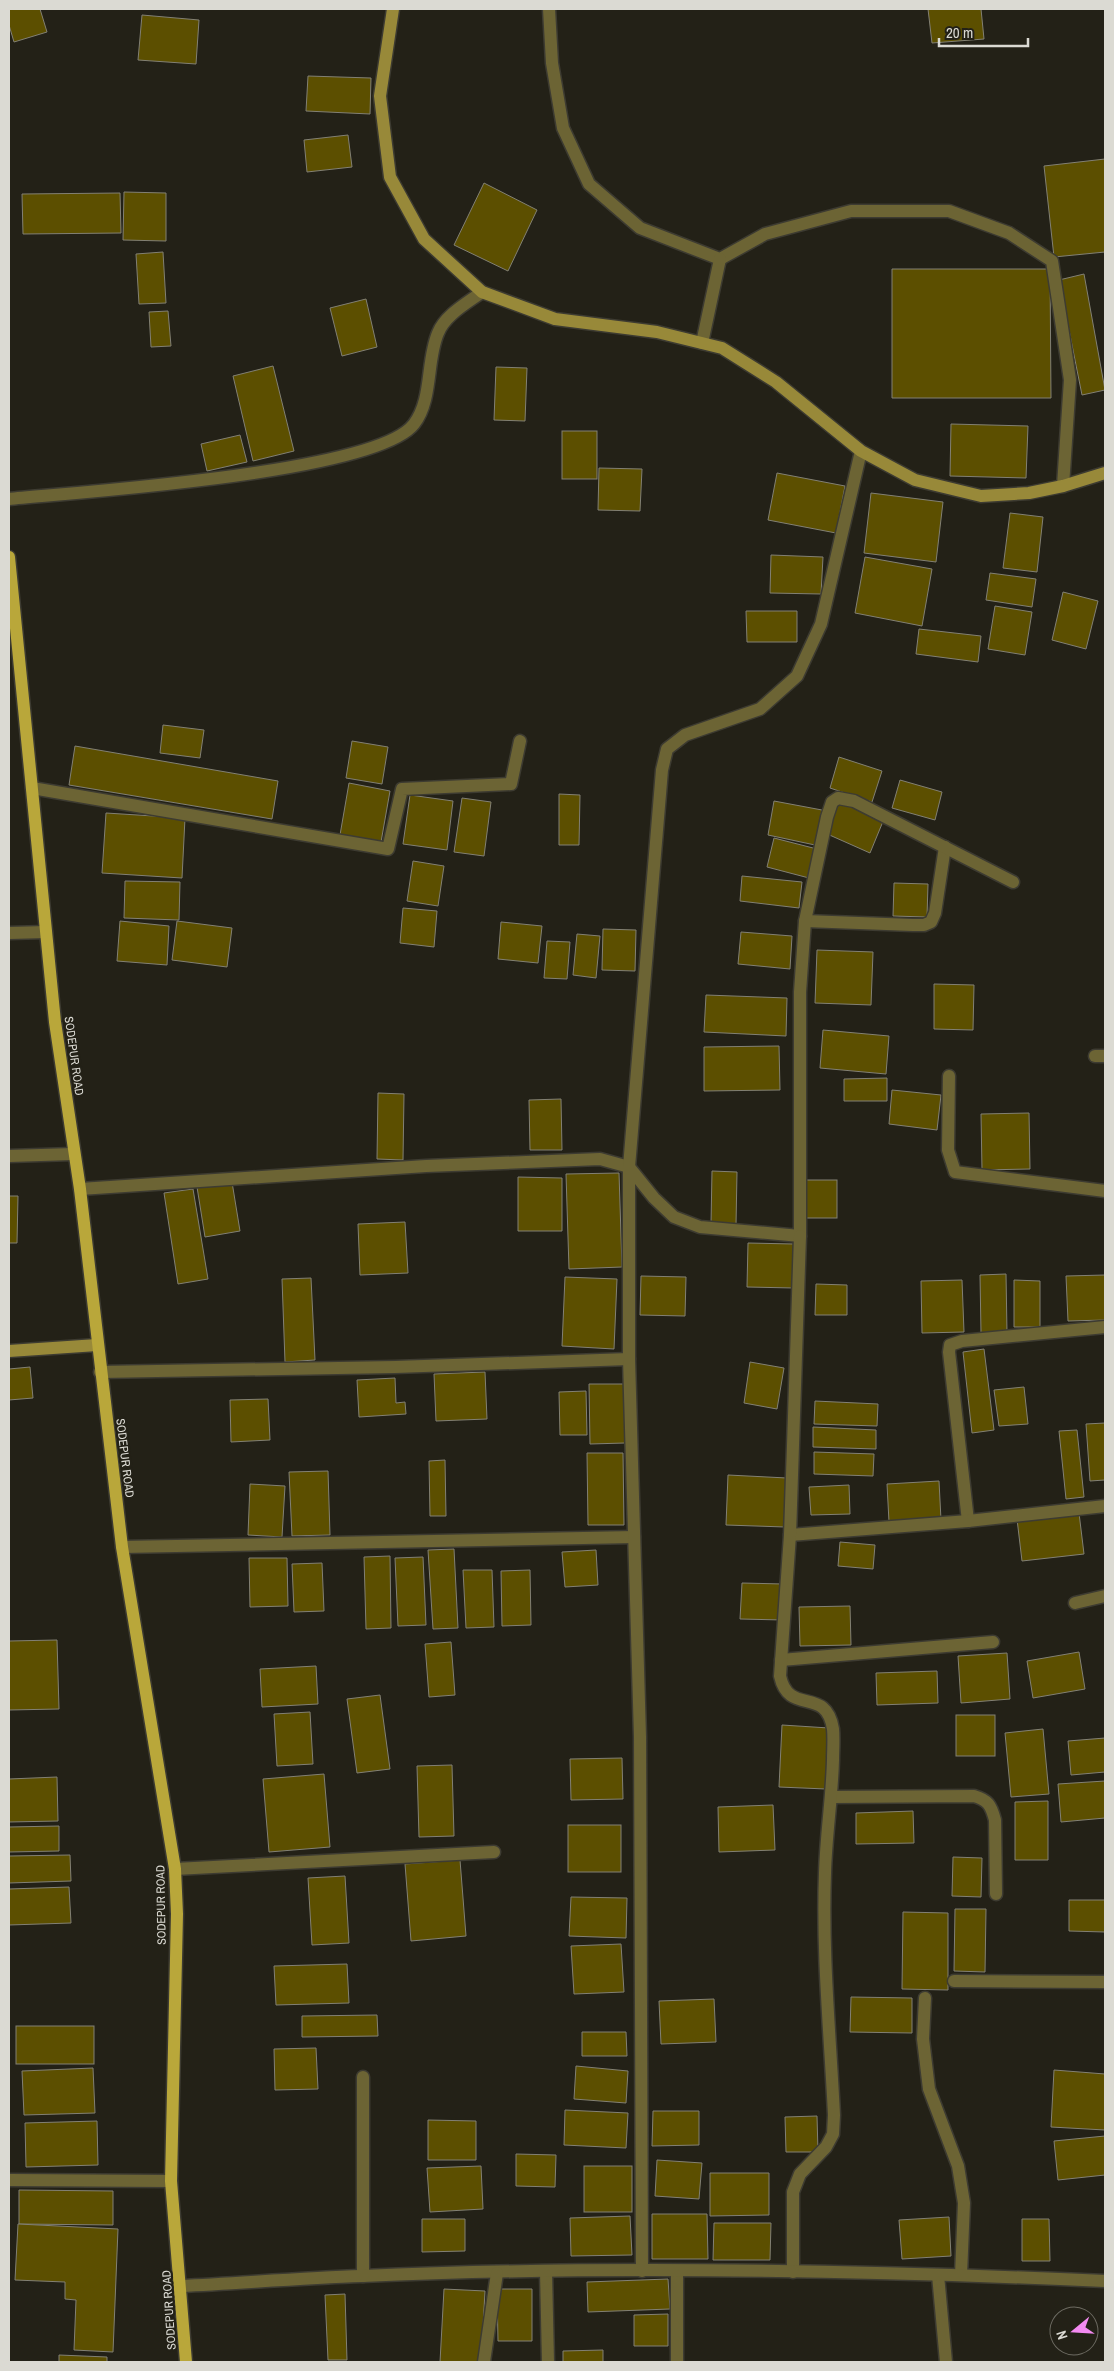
<svg xmlns="http://www.w3.org/2000/svg" width="1114" height="2371" viewBox="0 0 1114 2371" font-family="'Archivo Narrow',sans-serif">
	<style>
		.building { fill: #5c4f00; stroke: #828074 }
		.lines { fill: none; stroke-linecap: round; stroke-linejoin: round }
		.street-casing { stroke: #3d3b31; stroke-width: 15 }
		.secondary-casing { stroke: #3d3b31; stroke-width: 15 }
		.primary-casing { stroke: #3d3b31; stroke-width: 15 }
		.street { stroke: #6c6434; stroke-width: 12 }
		.secondary { stroke: #988939; stroke-width: 12 }
		.primary { stroke: #b9a73a; stroke-width: 12 }
		.labels { text-anchor: middle; dominant-baseline: central; stroke-width: 4.5; stroke-linejoin: round; paint-order: stroke }
		.street-label { font-size: 12px; fill: #dbdad3; stroke: #232117 }
	</style>
	<rect width="100%" height="100%" fill="#232117"/>
	<g class="building">
		<path d="M 9,9 L 40,9 L 47,32 L 14,42 L 9,25 Z"/>
		<path d="M 928,9 L 981,9 L 984,39 L 932,43 Z"/>
		<path d="M 142,15 L 199,20 L 196,64 L 138,60 Z"/>
		<path d="M 308,76 L 371,78 L 370,114 L 306,111 Z"/>
		<path d="M 348,135 L 352,167 L 307,172 L 304,140 Z"/>
		<path d="M 1105,159 L 1105,252 L 1054,257 L 1044,166 Z"/>
		<path d="M 484,183 L 537,210 L 508,271 L 454,245 Z"/>
		<path d="M 124,192 L 166,193 L 166,241 L 123,240 Z"/>
		<path d="M 120,193 L 121,233 L 23,234 L 22,194 Z"/>
		<path d="M 163,252 L 166,303 L 139,304 L 136,254 Z"/>
		<path d="M 892,269 L 1050,269 L 1051,398 L 892,398 Z"/>
		<path d="M 1084,274 L 1105,390 L 1082,395 L 1059,280 Z"/>
		<path d="M 366,299 L 377,347 L 342,356 L 330,308 Z"/>
		<path d="M 168,311 L 171,346 L 151,347 L 149,312 Z"/>
		<path d="M 273,366 L 294,451 L 253,461 L 233,376 Z"/>
		<path d="M 496,367 L 527,368 L 525,421 L 494,420 Z"/>
		<path d="M 951,424 L 1028,426 L 1026,478 L 950,476 Z"/>
		<rect x="562" y="431" width="35" height="48"/>
		<path d="M 240,435 L 247,462 L 207,471 L 201,444 Z"/>
		<path d="M 599,468 L 642,469 L 640,511 L 598,510 Z"/>
		<path d="M 777,473 L 845,486 L 836,533 L 768,520 Z"/>
		<path d="M 871,493 L 943,502 L 936,562 L 864,553 Z"/>
		<path d="M 1010,513 L 1043,517 L 1037,572 L 1003,568 Z"/>
		<path d="M 771,555 L 823,557 L 821,594 L 770,593 Z"/>
		<path d="M 865,557 L 932,569 L 922,626 L 855,613 Z"/>
		<path d="M 990,573 L 1036,579 L 1032,607 L 986,600 Z"/>
		<path d="M 1063,592 L 1098,601 L 1086,649 L 1052,640 Z"/>
		<path d="M 995,606 L 1032,612 L 1025,655 L 988,649 Z"/>
		<path d="M 746,611 L 797,611 L 797,642 L 747,642 Z"/>
		<path d="M 919,629 L 981,636 L 978,662 L 916,654 Z"/>
		<path d="M 163,725 L 204,730 L 200,758 L 160,753 Z"/>
		<path d="M 352,741 L 388,747 L 382,784 L 346,778 Z"/>
		<path d="M 75,746 L 278,781 L 272,819 L 69,785 Z"/>
		<path d="M 839,757 L 882,771 L 872,802 L 830,788 Z"/>
		<path d="M 900,780 L 942,792 L 935,820 L 892,808 Z"/>
		<path d="M 349,783 L 390,791 L 381,842 L 340,835 Z"/>
		<path d="M 559,794 L 580,795 L 579,845 L 559,845 Z"/>
		<path d="M 410,795 L 453,801 L 447,850 L 403,844 Z"/>
		<path d="M 462,798 L 491,802 L 484,856 L 454,852 Z"/>
		<path d="M 840,800 L 884,819 L 870,853 L 825,833 Z"/>
		<path d="M 774,801 L 822,810 L 815,845 L 768,835 Z"/>
		<path d="M 106,813 L 185,818 L 182,878 L 102,873 Z"/>
		<path d="M 774,838 L 817,849 L 809,878 L 767,867 Z"/>
		<path d="M 413,861 L 444,866 L 438,906 L 407,901 Z"/>
		<path d="M 742,876 L 802,882 L 799,908 L 740,901 Z"/>
		<path d="M 125,881 L 180,882 L 179,920 L 124,918 Z"/>
		<path d="M 894,883 L 928,884 L 927,917 L 893,916 Z"/>
		<path d="M 403,908 L 437,911 L 434,947 L 400,943 Z"/>
		<path d="M 120,921 L 169,926 L 167,965 L 117,961 Z"/>
		<path d="M 177,921 L 232,928 L 227,967 L 172,960 Z"/>
		<path d="M 501,922 L 542,926 L 538,963 L 498,959 Z"/>
		<path d="M 603,929 L 636,930 L 635,971 L 602,970 Z"/>
		<path d="M 741,932 L 792,936 L 790,969 L 738,964 Z"/>
		<path d="M 577,934 L 600,936 L 596,978 L 573,975 Z"/>
		<path d="M 547,941 L 570,942 L 567,979 L 544,978 Z"/>
		<path d="M 817,950 L 873,952 L 871,1005 L 815,1003 Z"/>
		<path d="M 934,984 L 974,985 L 973,1030 L 934,1029 Z"/>
		<path d="M 706,995 L 787,998 L 786,1036 L 704,1032 Z"/>
		<path d="M 823,1030 L 889,1036 L 886,1074 L 820,1068 Z"/>
		<path d="M 779,1046 L 780,1090 L 704,1091 L 704,1047 Z"/>
		<path d="M 887,1078 L 887,1101 L 844,1101 L 844,1079 Z"/>
		<path d="M 892,1090 L 941,1095 L 937,1130 L 889,1124 Z"/>
		<path d="M 378,1093 L 404,1094 L 403,1160 L 377,1159 Z"/>
		<path d="M 561,1099 L 562,1150 L 530,1150 L 529,1100 Z"/>
		<path d="M 1029,1113 L 1030,1169 L 982,1170 L 981,1114 Z"/>
		<path d="M 712,1171 L 737,1172 L 736,1225 L 711,1224 Z"/>
		<path d="M 619,1173 L 622,1267 L 569,1269 L 566,1174 Z"/>
		<path d="M 518,1177 L 562,1178 L 562,1231 L 518,1231 Z"/>
		<rect x="805" y="1180" width="32" height="38"/>
		<path d="M 232,1182 L 240,1231 L 205,1237 L 197,1187 Z"/>
		<path d="M 193,1189 L 208,1279 L 178,1284 L 164,1193 Z"/>
		<path d="M 9,1196 L 18,1196 L 17,1243 L 9,1243 Z"/>
		<path d="M 405,1222 L 408,1273 L 360,1275 L 358,1224 Z"/>
		<path d="M 748,1243 L 794,1244 L 794,1288 L 747,1287 Z"/>
		<path d="M 1006,1274 L 1007,1333 L 981,1333 L 980,1275 Z"/>
		<path d="M 1105,1275 L 1105,1320 L 1068,1321 L 1066,1276 Z"/>
		<path d="M 641,1276 L 686,1277 L 685,1316 L 640,1315 Z"/>
		<path d="M 565,1277 L 617,1279 L 614,1349 L 562,1346 Z"/>
		<path d="M 311,1278 L 315,1360 L 285,1362 L 282,1279 Z"/>
		<path d="M 962,1280 L 964,1332 L 922,1333 L 921,1281 Z"/>
		<path d="M 1014,1280 L 1040,1281 L 1040,1327 L 1014,1327 Z"/>
		<path d="M 816,1284 L 847,1285 L 847,1315 L 815,1315 Z"/>
		<path d="M 984,1349 L 994,1430 L 972,1433 L 963,1352 Z"/>
		<path d="M 750,1362 L 784,1368 L 777,1409 L 744,1403 Z"/>
		<path d="M 30,1367 L 33,1398 L 9,1400 L 9,1369 Z"/>
		<path d="M 485,1372 L 487,1419 L 436,1421 L 434,1374 Z"/>
		<path d="M 395,1378 L 396,1403 L 405,1402 L 406,1414 L 359,1417 L 357,1380 Z"/>
		<path d="M 589,1384 L 624,1384 L 625,1443 L 590,1444 Z"/>
		<path d="M 1024,1387 L 1028,1424 L 999,1426 L 994,1390 Z"/>
		<path d="M 586,1391 L 587,1435 L 560,1435 L 559,1392 Z"/>
		<path d="M 268,1399 L 270,1440 L 231,1442 L 230,1400 Z"/>
		<path d="M 815,1401 L 878,1404 L 877,1426 L 814,1424 Z"/>
		<path d="M 1105,1423 L 1105,1480 L 1090,1481 L 1086,1424 Z"/>
		<path d="M 813,1427 L 876,1430 L 876,1449 L 813,1447 Z"/>
		<path d="M 1077,1430 L 1084,1497 L 1066,1499 L 1059,1431 Z"/>
		<path d="M 814,1452 L 874,1454 L 873,1476 L 814,1474 Z"/>
		<path d="M 587,1453 L 623,1453 L 624,1525 L 588,1525 Z"/>
		<path d="M 445,1460 L 446,1516 L 430,1516 L 429,1461 Z"/>
		<path d="M 328,1471 L 330,1535 L 292,1536 L 289,1472 Z"/>
		<path d="M 728,1475 L 787,1478 L 785,1527 L 726,1525 Z"/>
		<path d="M 939,1481 L 941,1520 L 889,1522 L 887,1484 Z"/>
		<path d="M 250,1484 L 285,1486 L 282,1537 L 248,1535 Z"/>
		<path d="M 849,1485 L 850,1514 L 811,1515 L 809,1487 Z"/>
		<path d="M 1079,1513 L 1084,1554 L 1022,1561 L 1017,1519 Z"/>
		<path d="M 840,1542 L 875,1545 L 873,1569 L 838,1566 Z"/>
		<path d="M 454,1549 L 458,1628 L 433,1629 L 428,1550 Z"/>
		<path d="M 596,1550 L 598,1585 L 565,1587 L 562,1552 Z"/>
		<path d="M 390,1556 L 391,1628 L 366,1629 L 364,1557 Z"/>
		<path d="M 423,1557 L 426,1625 L 398,1626 L 395,1558 Z"/>
		<path d="M 249,1558 L 287,1558 L 288,1606 L 250,1607 Z"/>
		<path d="M 322,1563 L 324,1611 L 294,1612 L 292,1564 Z"/>
		<path d="M 463,1570 L 492,1570 L 494,1627 L 466,1628 Z"/>
		<path d="M 530,1570 L 531,1625 L 502,1626 L 501,1571 Z"/>
		<path d="M 742,1583 L 783,1584 L 783,1620 L 740,1619 Z"/>
		<path d="M 850,1606 L 851,1645 L 800,1646 L 799,1607 Z"/>
		<path d="M 57,1640 L 59,1709 L 9,1710 L 9,1641 Z"/>
		<path d="M 451,1642 L 455,1695 L 429,1697 L 425,1644 Z"/>
		<path d="M 1079,1652 L 1085,1689 L 1033,1698 L 1027,1661 Z"/>
		<path d="M 1007,1653 L 1010,1699 L 961,1703 L 958,1656 Z"/>
		<path d="M 316,1666 L 318,1704 L 262,1707 L 260,1669 Z"/>
		<path d="M 937,1671 L 938,1703 L 877,1705 L 876,1673 Z"/>
		<path d="M 380,1695 L 390,1769 L 357,1773 L 347,1699 Z"/>
		<path d="M 310,1712 L 313,1764 L 277,1766 L 274,1714 Z"/>
		<rect x="956" y="1715" width="39" height="41"/>
		<path d="M 782,1725 L 829,1728 L 826,1789 L 779,1787 Z"/>
		<path d="M 1043,1729 L 1049,1794 L 1011,1797 L 1005,1733 Z"/>
		<path d="M 1105,1738 L 1105,1772 L 1071,1775 L 1068,1741 Z"/>
		<path d="M 622,1758 L 623,1799 L 571,1800 L 570,1759 Z"/>
		<path d="M 452,1765 L 454,1836 L 419,1837 L 417,1766 Z"/>
		<path d="M 324,1774 L 330,1847 L 269,1852 L 263,1779 Z"/>
		<path d="M 57,1777 L 58,1821 L 9,1822 L 9,1779 Z"/>
		<path d="M 1105,1781 L 1105,1818 L 1061,1822 L 1058,1784 Z"/>
		<path d="M 1048,1801 L 1048,1860 L 1015,1860 L 1015,1802 Z"/>
		<path d="M 773,1805 L 775,1850 L 719,1852 L 718,1807 Z"/>
		<path d="M 913,1811 L 914,1843 L 856,1844 L 856,1813 Z"/>
		<rect x="568" y="1825" width="53" height="47"/>
		<path d="M 59,1826 L 59,1851 L 9,1852 L 9,1827 Z"/>
		<path d="M 70,1855 L 71,1881 L 9,1883 L 9,1856 Z"/>
		<path d="M 953,1857 L 982,1858 L 981,1897 L 952,1896 Z"/>
		<path d="M 460,1860 L 466,1936 L 411,1941 L 405,1864 Z"/>
		<path d="M 345,1876 L 349,1943 L 312,1945 L 308,1878 Z"/>
		<path d="M 69,1887 L 71,1923 L 9,1925 L 9,1889 Z"/>
		<path d="M 571,1897 L 627,1898 L 626,1938 L 569,1936 Z"/>
		<path d="M 1069,1900 L 1105,1900 L 1105,1932 L 1069,1931 Z"/>
		<path d="M 955,1909 L 986,1909 L 985,1972 L 954,1971 Z"/>
		<path d="M 903,1912 L 948,1913 L 948,1990 L 902,1989 Z"/>
		<path d="M 621,1944 L 624,1992 L 574,1994 L 571,1946 Z"/>
		<path d="M 347,1964 L 349,2003 L 276,2005 L 274,1966 Z"/>
		<path d="M 851,1997 L 912,1998 L 912,2033 L 850,2032 Z"/>
		<path d="M 714,1999 L 716,2042 L 661,2044 L 659,2001 Z"/>
		<path d="M 377,2015 L 378,2036 L 302,2037 L 302,2016 Z"/>
		<rect x="16" y="2026" width="78" height="38"/>
		<path d="M 582,2032 L 626,2032 L 627,2056 L 582,2056 Z"/>
		<path d="M 316,2048 L 318,2089 L 275,2090 L 274,2049 Z"/>
		<path d="M 576,2066 L 628,2071 L 626,2103 L 574,2099 Z"/>
		<path d="M 93,2068 L 95,2113 L 24,2115 L 22,2071 Z"/>
		<path d="M 1054,2070 L 1105,2074 L 1105,2130 L 1051,2127 Z"/>
		<path d="M 565,2110 L 628,2113 L 626,2148 L 564,2145 Z"/>
		<path d="M 653,2111 L 699,2111 L 699,2145 L 652,2146 Z"/>
		<path d="M 817,2116 L 818,2152 L 786,2152 L 785,2117 Z"/>
		<path d="M 428,2120 L 476,2121 L 476,2160 L 428,2160 Z"/>
		<path d="M 97,2121 L 98,2165 L 26,2167 L 25,2123 Z"/>
		<path d="M 1105,2136 L 1105,2175 L 1058,2180 L 1054,2141 Z"/>
		<path d="M 516,2154 L 556,2155 L 555,2187 L 516,2186 Z"/>
		<path d="M 657,2160 L 702,2163 L 699,2199 L 655,2196 Z"/>
		<path d="M 481,2166 L 483,2209 L 430,2212 L 427,2168 Z"/>
		<rect x="584" y="2166" width="48" height="46"/>
		<path d="M 710,2173 L 769,2173 L 769,2215 L 710,2216 Z"/>
		<path d="M 19,2190 L 113,2191 L 113,2225 L 19,2224 Z"/>
		<path d="M 652,2214 L 707,2214 L 708,2259 L 652,2259 Z"/>
		<path d="M 630,2216 L 632,2255 L 571,2256 L 570,2218 Z"/>
		<path d="M 949,2217 L 951,2256 L 902,2259 L 899,2220 Z"/>
		<path d="M 422,2219 L 465,2219 L 465,2251 L 422,2252 Z"/>
		<path d="M 1022,2219 L 1049,2219 L 1050,2261 L 1022,2261 Z"/>
		<path d="M 714,2223 L 771,2223 L 770,2260 L 713,2260 Z"/>
		<path d="M 18,2224 L 118,2229 L 113,2352 L 74,2350 L 76,2300 L 65,2299 L 65,2282 L 15,2280 Z"/>
		<path d="M 668,2279 L 670,2309 L 588,2312 L 587,2282 Z"/>
		<path d="M 444,2289 L 485,2291 L 481,2362 L 440,2362 Z"/>
		<path d="M 497,2289 L 532,2289 L 532,2341 L 498,2341 Z"/>
		<path d="M 345,2294 L 347,2360 L 328,2360 L 325,2295 Z"/>
		<path d="M 668,2314 L 668,2346 L 634,2346 L 634,2315 Z"/>
		<path d="M 603,2350 L 603,2362 L 563,2362 L 563,2351 Z"/>
		<path d="M 59,2355 L 107,2357 L 107,2362 L 59,2362 Z"/>
	</g>
	<g class="lines">
		<defs>
			<g id="street">
				<path d="M 549,9 L 552,63 L 563,128 L 589,184 L 640,228 L 720,259 L 765,234 L 851,211 L 949,211 L 1009,233 L 1052,261 L 1070,380 L 1063,486"/>
				<path d="M 702,343 L 720,259"/>
				<path d="M 9,499 C 80,492 377,473 414,424 C 433,399 426,361 438,333 C 445,315 467,303 482,292"/>
				<path d="M 32,788 L 388,849 L 402,789 L 511,784 L 520,741"/>
				<path d="M 805,921 L 913,925 L 924,925 L 931,922 L 935,913 L 945,847"/>
				<path d="M 9,933 L 46,932"/>
				<path d="M 1095,1056 L 1105,1056"/>
				<path d="M 949,1076 L 948,1150 L 955,1172 L 1105,1191"/>
				<path d="M 9,1156 L 73,1154"/>
				<path d="M 80,1189 L 426,1166 L 600,1159 L 629,1167 L 654,1198 L 674,1217 L 700,1227 L 800,1236 L 800,992 L 805,921 L 827,817 L 832,802 L 838,798 L 854,801 L 1013,882"/>
				<path d="M 100,1372 L 395,1367 L 629,1359"/>
				<path d="M 968,1521 L 949,1352 L 950,1345 L 962,1341 L 1105,1327"/>
				<path d="M 790,1535 L 968,1521 L 1105,1506"/>
				<path d="M 122,1547 L 634,1537"/>
				<path d="M 1075,1603 L 1105,1596"/>
				<path d="M 781,1660 L 993,1642"/>
				<path d="M 832,1797 L 974,1796 C 988,1800 991,1805 995,1820 L 996,1894"/>
				<path d="M 175,1869 L 494,1852"/>
				<path d="M 954,1981 L 1105,1982"/>
				<path d="M 925,1998 L 923,2039 L 929,2089 L 958,2166 L 964,2203 L 961,2275"/>
				<path d="M 363,2077 L 363,2276"/>
				<path d="M 9,2180 L 171,2181"/>
				<path d="M 642,2271 L 640,1737 L 629,1359 L 629,1167 L 662,770 L 667,749 L 685,735 L 760,709 L 797,676 L 821,624 L 861,451"/>
				<path d="M 677,2271 L 677,2362"/>
				<path d="M 546,2272 L 548,2362"/>
				<path d="M 793,2272 L 793,2192 L 800,2174 L 826,2147 L 833,2134 L 834,2115 C 830,2034 822,1953 825,1873 C 826,1835 832,1798 833,1760 C 833,1750 834,1739 833,1729 C 826,1685 789,1717 780,1676 L 790,1535 L 800,1236"/>
				<path d="M 938,2275 L 946,2362"/>
				<path d="M 181,2286 C 242,2283 302,2278 362,2276 C 609,2265 858,2270 1105,2281"/>
				<path d="M 484,2362 L 497,2273"/>
			</g>
			<g id="secondary">
				<path d="M 393,9 L 380,96 L 390,177 L 424,239 L 482,292 L 555,319 L 657,332 L 722,348 L 776,382 L 861,451 L 915,480 L 981,496 L 1029,493 L 1063,486 L 1105,473"/>
				<path d="M 9,1351 L 97,1345"/>
			</g>
			<path id="primary" d="M 9,557 L 55,1022 L 80,1189 L 122,1547 L 175,1869 L 177,1914 L 171,2181 L 186,2362"/>
		</defs>
		<use href="#street" class="street-casing"/>
		<use href="#secondary" class="secondary-casing"/>
		<use href="#primary" class="primary-casing"/>
		<use href="#street" class="street"/>
		<use href="#secondary" class="secondary"/>
		<use href="#primary" class="primary"/>
	</g>
	<g class="labels">
		<g class="street-label">
			<text transform="translate(74 1056) rotate(82)">SODEPUR ROAD</text>
			<text transform="translate(125 1458) rotate(83)">SODEPUR ROAD</text>
			<text transform="translate(161 1905) rotate(-91)">SODEPUR ROAD</text>
			<text transform="translate(169 2310) rotate(-94)">SODEPUR ROAD</text>
		</g>
	</g>
	<rect width="1114" height="2371" fill="none" stroke="#dbdad3" stroke-width="20"/>
	<g transform="translate(1074 2331) rotate(252)"><circle r="24" fill="#232117" stroke="#6d6b62"/>
	<path d="M0-4L9 19L0 12L-9 19Z" fill="#f38af1"/>
	<text y="-8" font-size="14" font-weight="bold" text-anchor="middle" fill="#dbdad3">N</text>
	</g>
	<path d="M939 38v8h89v-8" fill="none" stroke="#dbdad3" stroke-width="2.5"/>
	<text x="946" y="38" font-size="15" fill="#dbdad3" stroke="#232117" stroke-width="4" paint-order="stroke">20 m</text>
</svg>
